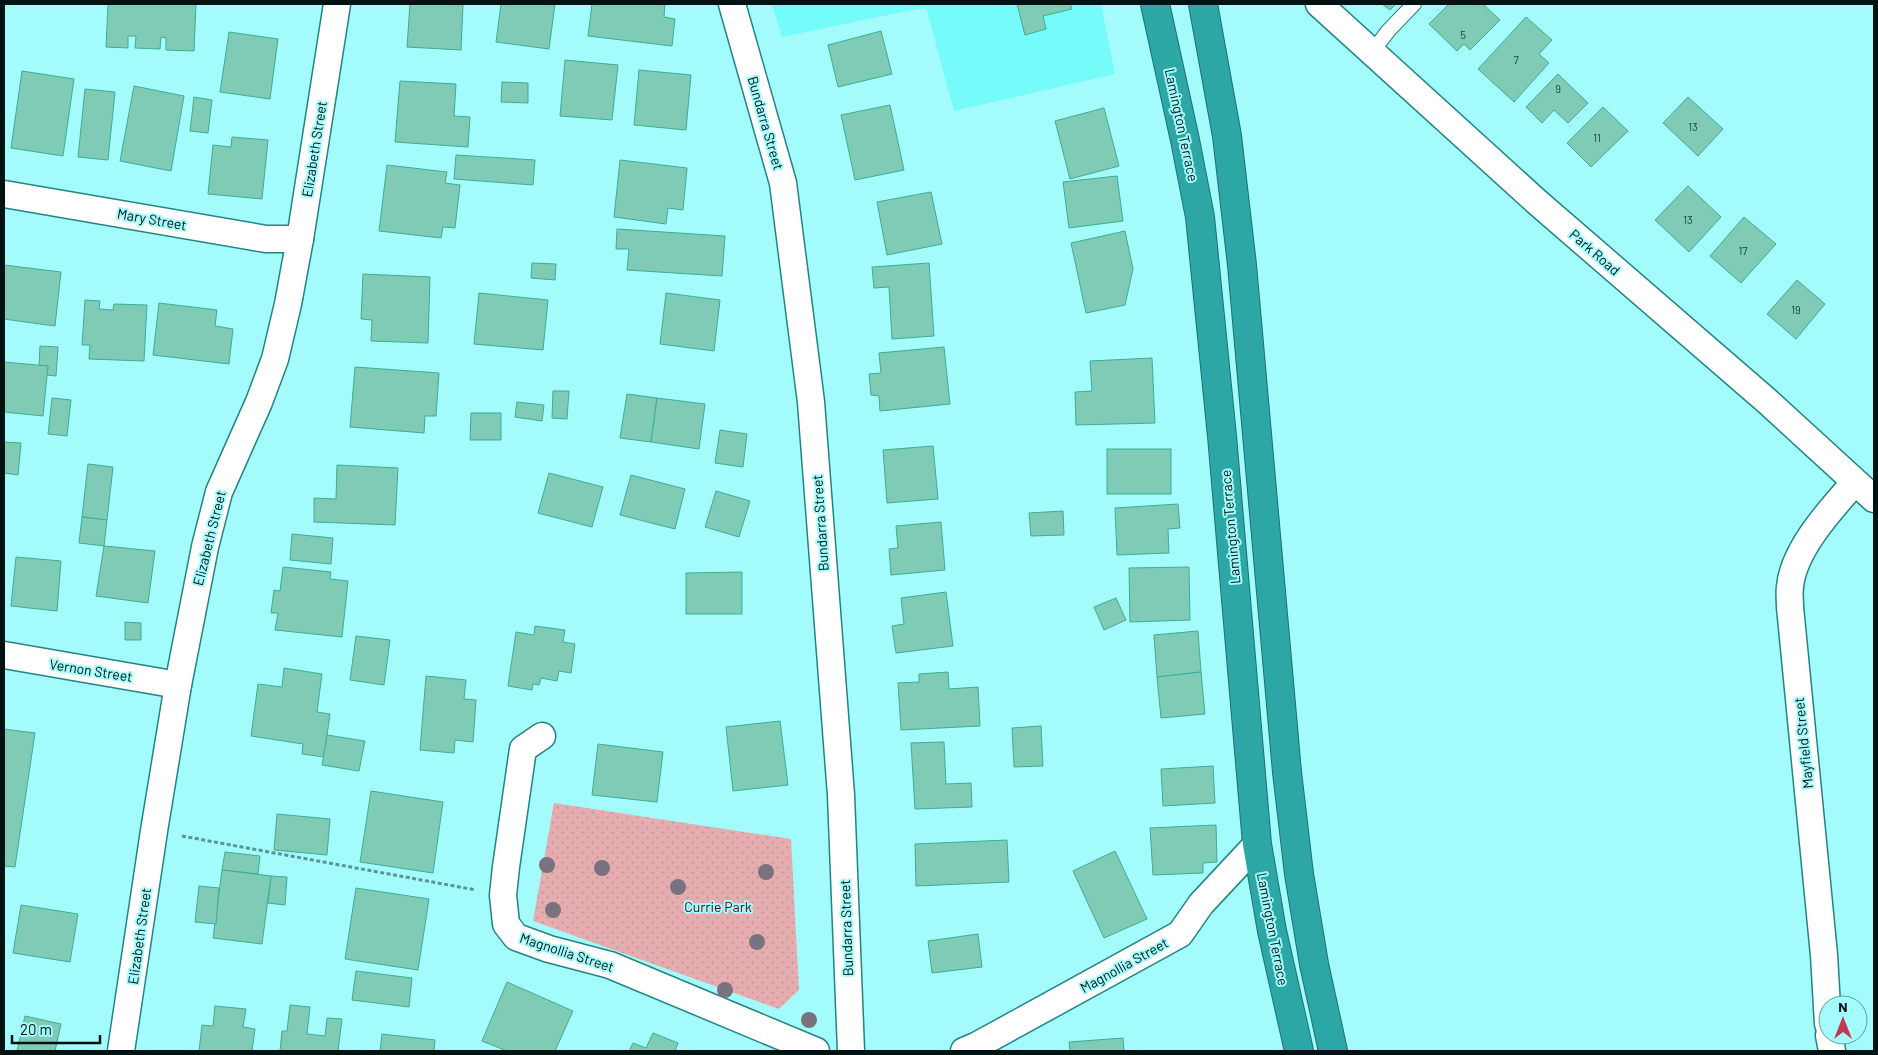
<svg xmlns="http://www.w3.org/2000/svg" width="1878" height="1055" viewBox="0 0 1878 1055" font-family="Barlow,sans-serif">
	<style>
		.built { fill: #75fbfa }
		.grass { fill: url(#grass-dots) }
		.building { fill: #7fcbb6; stroke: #3dad94 }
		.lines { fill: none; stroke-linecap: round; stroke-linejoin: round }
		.lane-casing { stroke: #238484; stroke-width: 16 }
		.street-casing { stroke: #238484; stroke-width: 29 }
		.highway-casing { stroke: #1d7272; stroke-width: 30 }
		.path { stroke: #5a9493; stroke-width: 3; stroke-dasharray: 4 2.5; stroke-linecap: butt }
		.lane { stroke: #fff; stroke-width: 14 }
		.street { stroke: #fff; stroke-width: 26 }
		.highway { stroke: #2da6a6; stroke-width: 28 }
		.tree { fill: #78737e }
		.labels { text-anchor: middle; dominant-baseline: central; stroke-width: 4; stroke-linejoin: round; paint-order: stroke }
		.number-label { font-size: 11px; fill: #20403b }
		.street-label { font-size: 14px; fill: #001212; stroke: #a3fcfb }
		.park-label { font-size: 14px; fill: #550318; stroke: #a3fcfb }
	</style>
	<defs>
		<pattern id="grass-dots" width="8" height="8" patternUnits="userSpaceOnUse" patternTransform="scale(1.25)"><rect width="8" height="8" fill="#e6adb0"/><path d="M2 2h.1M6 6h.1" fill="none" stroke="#c49496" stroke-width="1.8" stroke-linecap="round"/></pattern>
	</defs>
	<rect width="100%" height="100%" fill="#a3fcfb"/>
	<path class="built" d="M 772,4 L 1101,4 L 1115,74 L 954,111 L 926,7 L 782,37 Z"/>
	<path class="grass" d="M 554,803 L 791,839 L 799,990 L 779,1009 L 533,921 Z"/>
	<g class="building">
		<path d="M 108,4 L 196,4 L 194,51 L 166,50 L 166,38 L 161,37 L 160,49 L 135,48 L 136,36 L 128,36 L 128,48 L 106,47 Z"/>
		<path d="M 410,4 L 463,4 L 461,50 L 407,47 Z"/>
		<path d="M 501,4 L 555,4 L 549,49 L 496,42 Z"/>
		<path d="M 592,4 L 665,4 L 664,17 L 675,19 L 672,46 L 588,36 Z"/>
		<path d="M 1017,4 L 1070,4 L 1072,9 L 1043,16 L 1046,29 L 1025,35 Z"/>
		<path d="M 1382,4 L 1396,4 L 1390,10 Z"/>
		<path d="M 1449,4 L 1483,4 L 1500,20 L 1470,50 L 1464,44 L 1457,51 L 1429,24 Z"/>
		<path d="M 1526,17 L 1552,40 L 1539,54 L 1549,63 L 1514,102 L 1478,69 Z"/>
		<path d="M 881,31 L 892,74 L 838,87 L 828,45 Z"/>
		<path d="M 229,32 L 278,39 L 270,99 L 220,92 Z"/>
		<path d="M 565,60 L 618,65 L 612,120 L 560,116 Z"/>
		<path d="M 639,70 L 691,75 L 686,130 L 634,125 Z"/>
		<path d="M 22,71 L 74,79 L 63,156 L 11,148 Z"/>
		<path d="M 1558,74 L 1588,103 L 1568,123 L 1554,110 L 1542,123 L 1526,107 Z"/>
		<path d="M 400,81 L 456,84 L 454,116 L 470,117 L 468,147 L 395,142 Z"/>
		<path d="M 502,82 L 528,83 L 528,103 L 501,102 Z"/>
		<path d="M 134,86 L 184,96 L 171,171 L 120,161 Z"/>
		<path d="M 85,89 L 115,92 L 108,160 L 78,157 Z"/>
		<path d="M 194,97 L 212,100 L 208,133 L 190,131 Z"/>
		<path d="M 1688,97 L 1723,129 L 1698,156 L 1663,123 Z"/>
		<path d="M 890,105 L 904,170 L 855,180 L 841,115 Z"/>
		<path d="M 1603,107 L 1628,131 L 1591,167 L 1567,143 Z"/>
		<path d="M 1104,108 L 1119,166 L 1070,179 L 1055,121 Z"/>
		<path d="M 232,137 L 268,140 L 262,199 L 208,194 L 213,145 L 231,147 Z"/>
		<path d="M 456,155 L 535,160 L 533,185 L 454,179 Z"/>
		<path d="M 620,160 L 687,168 L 683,210 L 668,208 L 666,224 L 614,217 Z"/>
		<path d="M 387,165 L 447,172 L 445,183 L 460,185 L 455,228 L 443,227 L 441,238 L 379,231 Z"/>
		<path d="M 1117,176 L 1123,221 L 1069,228 L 1063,182 Z"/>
		<path d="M 1688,186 L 1721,217 L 1689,252 L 1655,220 Z"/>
		<path d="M 931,192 L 942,244 L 887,255 L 877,202 Z"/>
		<path d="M 1744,217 L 1776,244 L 1741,283 L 1710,256 Z"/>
		<path d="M 617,229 L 725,236 L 722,276 L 627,270 L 629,249 L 616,249 Z"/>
		<path d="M 1125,231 L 1133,269 L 1125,305 L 1086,313 L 1071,243 Z"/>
		<path d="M 532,263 L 556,264 L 555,280 L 531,278 Z"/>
		<path d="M 929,263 L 934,336 L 892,339 L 889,287 L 874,288 L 872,267 Z"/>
		<path d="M 4,265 L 61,272 L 55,326 L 4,319 Z"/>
		<path d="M 363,274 L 430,277 L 428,343 L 371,341 L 372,320 L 361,319 Z"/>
		<path d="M 1797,280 L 1825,304 L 1796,339 L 1767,314 Z"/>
		<path d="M 479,293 L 548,300 L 543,350 L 474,344 Z"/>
		<path d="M 666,293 L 720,300 L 714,351 L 660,344 Z"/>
		<path d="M 85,300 L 100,301 L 99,309 L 113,310 L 114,304 L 147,305 L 144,361 L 89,359 L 90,345 L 82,345 Z"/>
		<path d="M 159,303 L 217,310 L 215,326 L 233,329 L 229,364 L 153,355 Z"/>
		<path d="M 40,346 L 58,347 L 56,376 L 47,375 L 48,366 L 39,365 Z"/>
		<path d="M 944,347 L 950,404 L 880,411 L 879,396 L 871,395 L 869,374 L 881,373 L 879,353 Z"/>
		<path d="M 1152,358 L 1155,423 L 1076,425 L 1075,392 L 1092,391 L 1090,361 Z"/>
		<path d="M 4,362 L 48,366 L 43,416 L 4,412 Z"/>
		<path d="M 355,367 L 439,373 L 436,416 L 425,416 L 424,433 L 350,427 Z"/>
		<path d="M 553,391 L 569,391 L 567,419 L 552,418 Z"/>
		<path d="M 627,394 L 657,398 L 651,442 L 620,438 Z"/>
		<path d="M 52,398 L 71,400 L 67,436 L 48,434 Z"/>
		<path d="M 657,398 L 705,404 L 699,449 L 651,442 Z"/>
		<path d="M 517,402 L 544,405 L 542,421 L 515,417 Z"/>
		<path d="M 471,413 L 501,413 L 501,440 L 470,440 Z"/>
		<path d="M 720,430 L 747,434 L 743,467 L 715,463 Z"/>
		<path d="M 4,442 L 21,443 L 18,475 L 4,473 Z"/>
		<path d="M 933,446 L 938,499 L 887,503 L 883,450 Z"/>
		<rect x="1107" y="449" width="64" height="45"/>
		<path d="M 88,464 L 113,467 L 107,520 L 82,517 Z"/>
		<path d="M 337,465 L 398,468 L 395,525 L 314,522 L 314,498 L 336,499 Z"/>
		<path d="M 549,473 L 603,487 L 592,527 L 538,513 Z"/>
		<path d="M 631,475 L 685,489 L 675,529 L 620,515 Z"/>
		<path d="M 716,491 L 750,501 L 739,537 L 705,527 Z"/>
		<path d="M 1178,504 L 1180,528 L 1168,529 L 1169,553 L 1117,555 L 1115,508 Z"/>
		<path d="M 1063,511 L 1064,535 L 1031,536 L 1029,513 Z"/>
		<path d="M 82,517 L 107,520 L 104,546 L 79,543 Z"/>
		<path d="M 941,522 L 945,570 L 891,575 L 889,549 L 898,548 L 896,526 Z"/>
		<path d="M 292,534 L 333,538 L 331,564 L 290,560 Z"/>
		<path d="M 104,546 L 155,551 L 148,603 L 96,596 Z"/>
		<path d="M 16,557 L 61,561 L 57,611 L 11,606 Z"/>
		<path d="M 283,567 L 331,572 L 330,579 L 348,581 L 342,637 L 275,630 L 278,613 L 271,613 L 274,590 L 280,591 Z"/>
		<path d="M 1189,567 L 1190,620 L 1130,622 L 1129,568 Z"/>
		<path d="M 742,572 L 742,614 L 686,614 L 686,573 Z"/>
		<path d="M 946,592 L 953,646 L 896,653 L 892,626 L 904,624 L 901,598 Z"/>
		<path d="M 1116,598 L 1126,620 L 1104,630 L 1094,607 Z"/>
		<path d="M 125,622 L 141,623 L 141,640 L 125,640 Z"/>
		<path d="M 535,626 L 565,630 L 563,642 L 575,644 L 571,673 L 559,671 L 557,681 L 541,678 L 539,685 L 533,684 L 532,690 L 508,686 L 516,632 L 534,635 Z"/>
		<path d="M 1198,631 L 1201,672 L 1157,677 L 1154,635 Z"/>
		<path d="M 356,636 L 390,640 L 384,685 L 350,680 Z"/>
		<path d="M 284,668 L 322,674 L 317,712 L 330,714 L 324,757 L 302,754 L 303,744 L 251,736 L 258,684 L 282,687 Z"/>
		<path d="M 948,672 L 949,689 L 978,687 L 980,726 L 901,730 L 898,683 L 919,682 L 919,674 Z"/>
		<path d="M 1201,672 L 1205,714 L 1161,718 L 1157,677 Z"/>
		<path d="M 426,676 L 466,680 L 464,699 L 476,700 L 473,742 L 455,740 L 454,753 L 420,750 Z"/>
		<path d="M 780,721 L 788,785 L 733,791 L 726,727 Z"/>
		<path d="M 1041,726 L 1043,766 L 1014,767 L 1012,728 Z"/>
		<path d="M 4,729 L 35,733 L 15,867 L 4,866 Z"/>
		<path d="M 327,735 L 365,741 L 359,771 L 322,765 Z"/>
		<path d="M 944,742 L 946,784 L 971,783 L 972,807 L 915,809 L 911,743 Z"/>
		<path d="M 598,744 L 663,752 L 657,802 L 592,795 Z"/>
		<path d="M 1213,766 L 1215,803 L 1163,806 L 1161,769 Z"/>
		<path d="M 371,791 L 443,802 L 433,873 L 360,862 Z"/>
		<path d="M 277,814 L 330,819 L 327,855 L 274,850 Z"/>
		<path d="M 1216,825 L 1217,862 L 1203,863 L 1203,873 L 1153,875 L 1150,828 Z"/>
		<path d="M 1007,840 L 1009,882 L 916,886 L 915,844 Z"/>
		<path d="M 1115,851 L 1147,919 L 1104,938 L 1073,871 Z"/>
		<path d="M 225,852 L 260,856 L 258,874 L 222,870 Z"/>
		<path d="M 222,870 L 271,876 L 262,944 L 213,938 Z"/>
		<path d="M 271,876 L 287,877 L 285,905 L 268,903 Z"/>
		<path d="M 199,886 L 219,888 L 216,924 L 195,922 Z"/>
		<path d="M 356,888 L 429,899 L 418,970 L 345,959 Z"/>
		<path d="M 21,905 L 78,914 L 70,962 L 13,953 Z"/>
		<path d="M 978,934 L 982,967 L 932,973 L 928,941 Z"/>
		<path d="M 356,971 L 412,978 L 409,1007 L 352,1000 Z"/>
		<path d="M 507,982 L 573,1011 L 555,1051 L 507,1051 L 482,1041 Z"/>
		<path d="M 290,1005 L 310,1007 L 307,1034 L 325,1036 L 327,1018 L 342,1019 L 338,1051 L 280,1051 L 282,1031 L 287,1031 Z"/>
		<path d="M 215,1006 L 246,1009 L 243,1027 L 255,1029 L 252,1051 L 199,1051 L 202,1025 L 213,1026 Z"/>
		<path d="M 25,1016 L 61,1024 L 55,1051 L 17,1051 Z"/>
		<path d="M 653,1033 L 678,1043 L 675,1051 L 629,1051 L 633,1043 L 646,1048 Z"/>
		<path d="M 382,1034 L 435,1040 L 434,1051 L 380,1051 Z"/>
		<path d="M 1123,1038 L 1124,1051 L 1070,1051 L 1069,1042 Z"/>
	</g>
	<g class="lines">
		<defs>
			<path id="lane" d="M 1372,52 L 1389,30 L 1414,4"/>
			<g id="street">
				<path d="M 732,4 L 783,183 L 811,402 L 841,795 L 851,1051"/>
				<path d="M 1319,4 L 1537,202 L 1767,401 L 1874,499"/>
				<path d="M 4,194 L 266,239 L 300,239"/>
				<path d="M 4,655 L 178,685"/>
				<path d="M 542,736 L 523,749 L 506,867 L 503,895 L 506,924 L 516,937 L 549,949 L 610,965 L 816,1051"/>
				<path d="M 1828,1024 L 1824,955 L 1790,607 C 1790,600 1789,593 1790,587 C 1793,550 1831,509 1855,482"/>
				<path d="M 1829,1035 L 1832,1051"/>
				<path d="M 121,1051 L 154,831 L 178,685 L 205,547 L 219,492 L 259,402 L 275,359 L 288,304 L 300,239 L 337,4"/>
				<path d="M 964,1051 L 976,1046 L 1180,934 L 1201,904 L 1257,844"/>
			</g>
			<g id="highway">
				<path d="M 1155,4 L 1185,140 L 1200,217 L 1222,436 L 1257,844 L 1272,931 L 1299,1051"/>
				<path d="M 1203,4 L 1227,136 L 1242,265 L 1287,772 L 1299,874 L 1314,964 L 1333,1051"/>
			</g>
		</defs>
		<use href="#lane" class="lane-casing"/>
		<use href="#street" class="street-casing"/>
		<use href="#highway" class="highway-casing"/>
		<path class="path" d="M 182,836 L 476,890"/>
		<use href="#lane" class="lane"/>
		<use href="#street" class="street"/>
		<use href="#highway" class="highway"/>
	</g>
	<g class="tree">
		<circle cx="547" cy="865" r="8"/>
		<circle cx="602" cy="868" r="8"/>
		<circle cx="766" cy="872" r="8"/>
		<circle cx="678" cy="887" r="8"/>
		<circle cx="553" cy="910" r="8"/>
		<circle cx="757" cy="942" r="8"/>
		<circle cx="725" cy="990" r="8"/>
		<circle cx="809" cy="1020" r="8"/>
	</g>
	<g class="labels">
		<g class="number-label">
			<text x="1463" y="34">5</text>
			<text x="1516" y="59">7</text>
			<text x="1558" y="88">9</text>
			<text x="1693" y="126">13</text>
			<text x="1597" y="137">11</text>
			<text x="1688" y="219">13</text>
			<text x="1743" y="250">17</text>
			<text x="1796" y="309">19</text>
		</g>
		<g class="street-label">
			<text transform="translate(766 123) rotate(74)">Bundarra Street</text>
			<text transform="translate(1182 125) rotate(78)">Lamington Terrace</text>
			<text transform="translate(314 149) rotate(-81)">Elizabeth Street</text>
			<text transform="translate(152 219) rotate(10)">Mary Street</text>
			<text transform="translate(1595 252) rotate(41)">Park Road</text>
			<text transform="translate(820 523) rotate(-94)">Bundarra Street</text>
			<text transform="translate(1230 527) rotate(-95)">Lamington Terrace</text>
			<text transform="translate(209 538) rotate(-76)">Elizabeth Street</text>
			<text transform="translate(91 670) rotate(9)">Vernon Street</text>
			<text transform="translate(1803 743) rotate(-96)">Mayfield Street</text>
			<text transform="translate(846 928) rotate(-92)">Bundarra Street</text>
			<text transform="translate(1273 929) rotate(79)">Lamington Terrace</text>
			<text transform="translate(139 936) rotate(-82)">Elizabeth Street</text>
			<text transform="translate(567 952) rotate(18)">Magnollia Street</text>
			<text transform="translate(1124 965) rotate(-29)">Magnollia Street</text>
		</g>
		<g class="park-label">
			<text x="718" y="906">Currie Park</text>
		</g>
	</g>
	<rect width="1878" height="1055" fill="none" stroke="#001212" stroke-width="10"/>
	<g transform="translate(1843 1020)"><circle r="24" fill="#a3fcfb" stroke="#629e9e"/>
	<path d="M0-4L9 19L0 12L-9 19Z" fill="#c63650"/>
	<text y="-8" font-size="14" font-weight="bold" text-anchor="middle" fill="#001212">N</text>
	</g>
	<path d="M12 1035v8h88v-8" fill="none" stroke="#001212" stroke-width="2.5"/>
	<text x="20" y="1035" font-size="15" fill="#001212" stroke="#a3fcfb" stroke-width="4" paint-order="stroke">20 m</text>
</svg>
